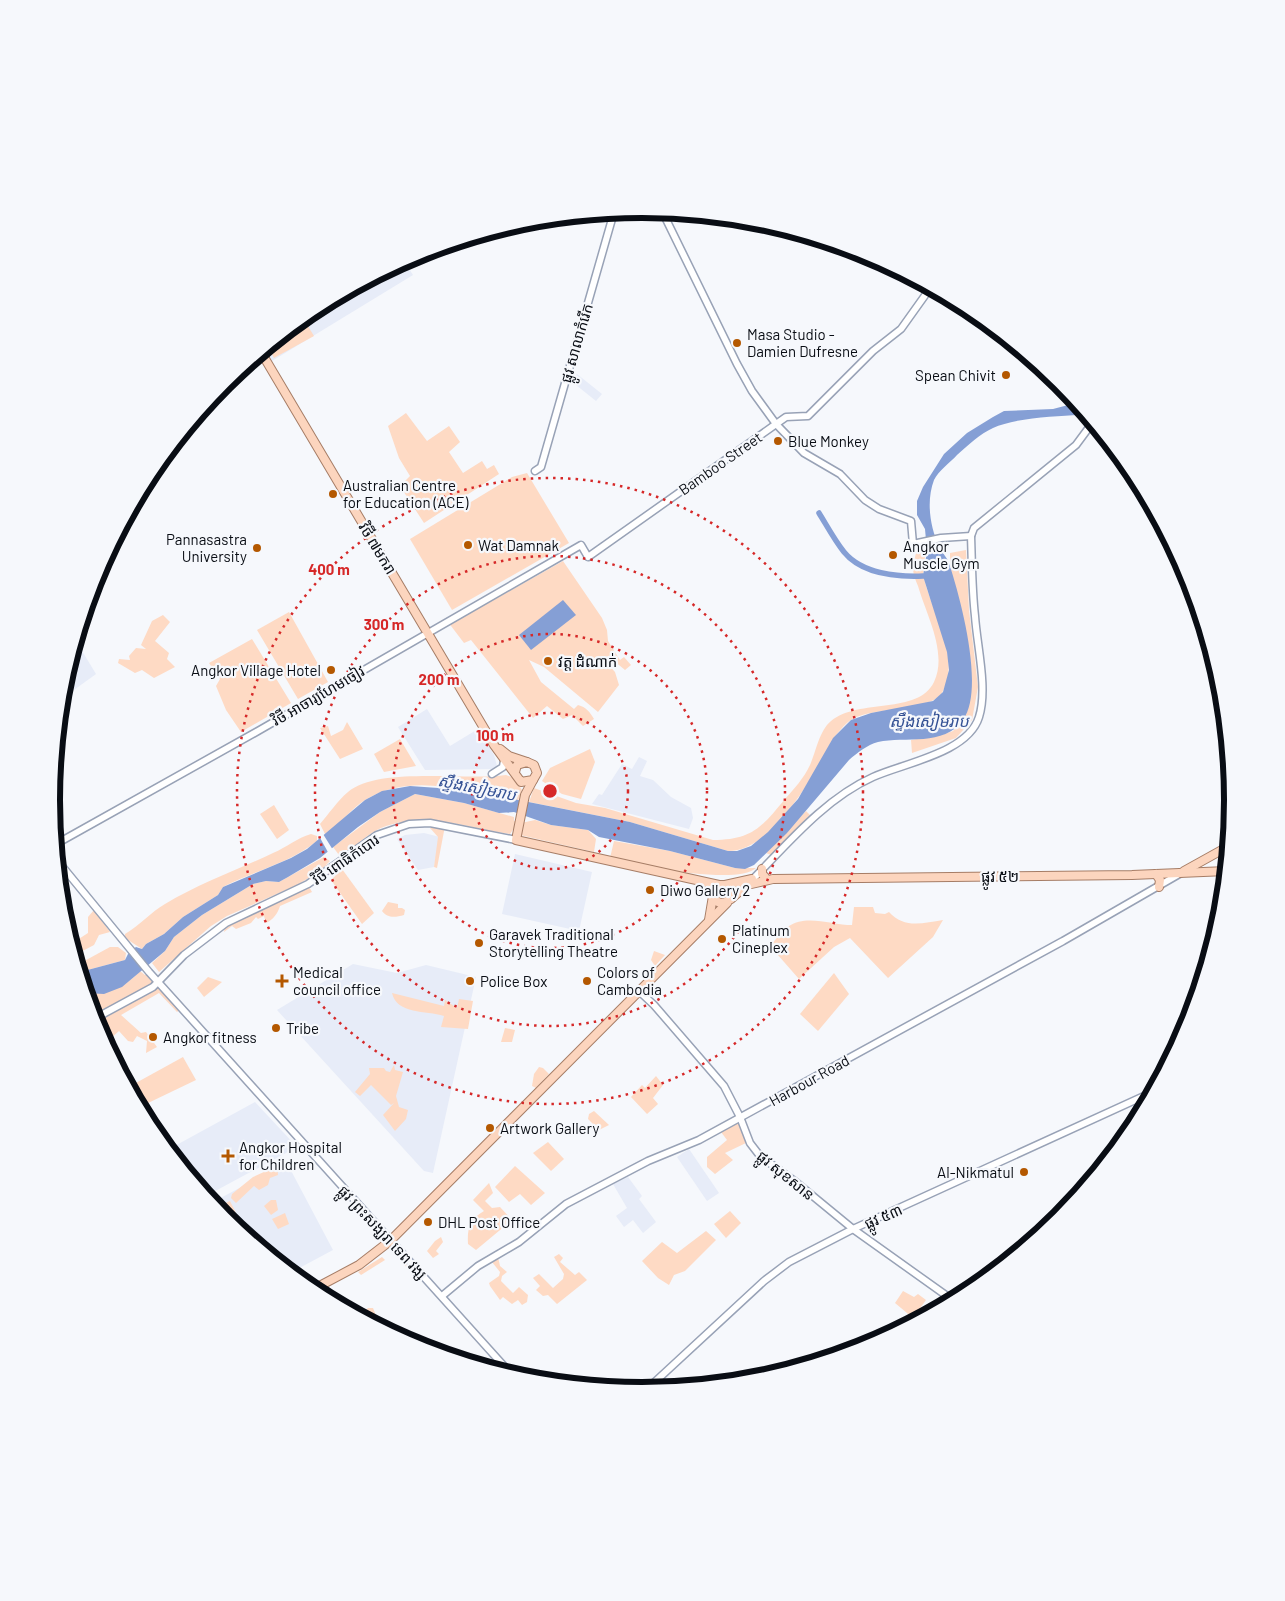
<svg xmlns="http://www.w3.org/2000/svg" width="1285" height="1601" viewBox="0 0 1285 1601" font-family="Barlow,'Noto Sans Khmer',sans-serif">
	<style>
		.built { fill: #e7ecf8 }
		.green { fill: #fedac4 }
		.water { fill: #859fd5 }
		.pier { fill: #f6f8fc }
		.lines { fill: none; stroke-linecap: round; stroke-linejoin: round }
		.canal { stroke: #859fd5; stroke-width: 5.5 }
		.minor-casing { stroke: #98a2b6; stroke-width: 9 }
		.major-casing { stroke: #a67d66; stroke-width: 10 }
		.minor { stroke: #fff; stroke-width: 6 }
		.major { stroke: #fcd5be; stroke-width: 8 }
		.ring { fill: none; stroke: #d62828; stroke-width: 2.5; stroke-dasharray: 2.5 5 }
		.poi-dot { fill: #b45800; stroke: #f6f8fc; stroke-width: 2 }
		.labels { text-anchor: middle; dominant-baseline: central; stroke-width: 4.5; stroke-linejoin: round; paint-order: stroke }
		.poi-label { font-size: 15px; fill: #090d14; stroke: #f6f8fc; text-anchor: start }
		.street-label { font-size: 15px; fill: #090d14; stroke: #f6f8fc }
		.water-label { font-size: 16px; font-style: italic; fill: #355295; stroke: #f6f8fc }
		.rim { fill: none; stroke: #090d14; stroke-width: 6 }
		.centre { fill: #d62828; stroke: #f6f8fc; stroke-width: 2.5 }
		.ring-label { font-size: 15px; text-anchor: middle; font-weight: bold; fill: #d62828; stroke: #f6f8fc; stroke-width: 4.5; stroke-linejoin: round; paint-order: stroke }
	</style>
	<rect width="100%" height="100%" fill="#f6f8fc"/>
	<g class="built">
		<path d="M 404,261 L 413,275 L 272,361 L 265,349 L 314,309 Z"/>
		<path d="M 577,374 L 602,394 L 596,401 L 571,381 Z"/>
		<path d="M 76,641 L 96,674 L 67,695 L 62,690 L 63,685 Z"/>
		<path d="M 427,709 L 450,746 L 478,729 L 494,755 L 497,766 L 495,769 L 425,770 L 398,727 Z"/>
		<path d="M 639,757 L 647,761 L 640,776 L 653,780 L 671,797 L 691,808 L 693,818 L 689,829 L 592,804 L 599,794 L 602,795 L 622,764 L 632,769 Z"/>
		<path d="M 424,833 L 440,837 L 434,867 L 418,870 L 397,839 L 405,835 Z"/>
		<path d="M 515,854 L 592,872 L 579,931 L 502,914 Z"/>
		<path d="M 353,964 L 397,973 L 426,965 L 476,977 L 433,1173 L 424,1171 L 277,1010 Z"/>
		<path d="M 255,1102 L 297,1147 L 206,1196 L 180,1164 L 171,1148 Z"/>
		<path d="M 689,1149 L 719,1193 L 707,1201 L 677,1157 Z"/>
		<path d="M 287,1163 L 333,1250 L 290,1273 L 224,1218 L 211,1203 Z"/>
		<path d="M 628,1177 L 642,1196 L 639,1199 L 656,1222 L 643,1233 L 633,1220 L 624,1227 L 616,1216 L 627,1208 L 613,1184 Z"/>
	</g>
	<g class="green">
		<path d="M 371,279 L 372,281 L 344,298 L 341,294 Z"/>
		<path d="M 303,318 L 314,336 L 274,358 L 268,347 Z"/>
		<path d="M 406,413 L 427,441 L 449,426 L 460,442 L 449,452 L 463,473 L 482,461 L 487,469 L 494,465 L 499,474 L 424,523 L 400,486 L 410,476 L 399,458 L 388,426 Z"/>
		<path d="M 527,473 L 569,543 L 452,610 L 410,539 L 512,477 Z"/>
		<path d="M 966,550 L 969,610 L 978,687 L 972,720 L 956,738 L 912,753 L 911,740 L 944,734 L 953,731 L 963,720 L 971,664 L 950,565 L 950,553 Z"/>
		<path d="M 925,551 C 926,560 922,569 924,578 C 931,610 961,658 943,691 C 932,713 872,706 851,720 C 846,723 841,729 837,734 C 830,741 827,751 822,760 C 803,791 769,851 728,851 L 630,822 L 529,802 L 534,788 L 576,803 L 605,808 L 713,840 C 752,840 762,827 785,799 C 794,789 804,778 810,765 C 816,752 819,731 831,721 C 859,698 918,715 934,682 C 948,653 926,614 918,586 C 916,581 913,574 913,568 C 913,563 915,558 916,553 Z"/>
		<path d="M 563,561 L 602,618 L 607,630 L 608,641 L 620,660 L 624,657 L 631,665 L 625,670 L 608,656 L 605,661 L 615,672 L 619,685 L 598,712 L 544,667 L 529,660 L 541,682 L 574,709 L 578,705 C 586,707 590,712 594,719 L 583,726 L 572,715 L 563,719 L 547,706 L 533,718 L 471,640 L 464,643 L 448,622 L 490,602 Z"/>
		<path d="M 289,612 L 328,682 L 298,699 L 257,630 Z"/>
		<path d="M 163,615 L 170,622 L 155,641 L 169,653 L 167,659 L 175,667 L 154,678 L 142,670 L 135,673 L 118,663 L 119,659 L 130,660 L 129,656 L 136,648 L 146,649 L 141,645 L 152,621 Z"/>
		<path d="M 252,639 L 291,703 L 241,732 L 226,710 L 216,686 L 220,679 L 209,663 Z"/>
		<path d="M 347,722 L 363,749 L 340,759 L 320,728 L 328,726 L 331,736 L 343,730 Z"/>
		<path d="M 400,739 L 416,766 L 384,772 L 374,754 Z"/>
		<path d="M 590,749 L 595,762 L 581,799 L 562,794 L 542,781 L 550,768 Z"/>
		<path d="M 506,775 L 514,778 L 522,790 L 518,801 C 469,792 412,771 365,800 C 351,809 341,823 328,833 L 325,834 L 320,824 C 329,814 337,801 348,792 C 378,766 467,781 506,775 Z"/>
		<path d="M 415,794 L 464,803 L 514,817 L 514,821 L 518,822 L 510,834 C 466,828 425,810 381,828 C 366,834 355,849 339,855 L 333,847 L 380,812 Z"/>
		<path d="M 274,805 L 289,830 L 277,839 L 260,814 Z"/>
		<path d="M 806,811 L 810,815 L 771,855 L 766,853 Z"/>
		<path d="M 535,820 L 551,825 L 588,830 L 596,839 L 594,852 L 520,835 L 521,823 Z"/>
		<path d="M 437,825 L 445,826 L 437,868 L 434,867 L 438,837 L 430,828 Z"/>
		<path d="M 311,834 L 317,836 L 317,841 C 290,863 254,871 223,887 L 218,895 L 183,917 L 164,934 L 146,944 L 142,949 L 125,938 L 125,934 C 140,925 151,912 165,904 C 200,883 237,870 273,853 C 287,847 297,838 311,834 Z"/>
		<path d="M 614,841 L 670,851 L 735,868 L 756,868 C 737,886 636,865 610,858 Z"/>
		<path d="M 324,857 L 330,861 L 320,871 L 297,885 L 227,916 L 211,926 L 159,972 L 152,963 L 165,951 L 174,937 L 202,915 L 253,884 L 266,881 L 279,882 Z"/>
		<path d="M 342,869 L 374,913 L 362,924 L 331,880 Z"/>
		<path d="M 308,885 L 312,892 L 280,906 C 278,913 273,920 266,923 L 264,916 L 258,919 L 256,917 L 251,923 L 236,929 L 232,926 L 224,932 L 226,923 Z"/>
		<circle cx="722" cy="894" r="6"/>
		<path d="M 388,902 L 398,904 L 398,908 L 402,908 L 405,910 L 404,915 C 396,917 388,919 382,911 Z"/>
		<path d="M 854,907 L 873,907 L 875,913 L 885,914 L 889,912 C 904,929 923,923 943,920 L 933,937 L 888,978 L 850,938 L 834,947 L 799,979 L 770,946 C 776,939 782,931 789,926 C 806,914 833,925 852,925 Z"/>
		<path d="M 94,910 L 110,932 L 99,935 L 94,945 L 75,955 L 71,944 L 88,933 L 88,917 Z"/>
		<path d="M 110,947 L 118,947 L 126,953 L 125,960 L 80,972 L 77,965 Z"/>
		<path d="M 654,951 L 665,955 L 655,966 L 651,960 Z"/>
		<path d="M 140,971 L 145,975 L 149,975 L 156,982 L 93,1016 L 86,993 C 109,994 124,988 140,971 Z"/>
		<path d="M 834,973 L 849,994 L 818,1031 L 800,1014 Z"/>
		<path d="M 208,977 L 222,982 L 204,997 L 197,988 Z"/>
		<path d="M 159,985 L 180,1009 L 177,1012 L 159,993 L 121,1015 L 141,1033 L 146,1032 L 157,1047 L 146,1053 L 147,1041 L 137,1036 L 133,1042 L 128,1041 L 119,1031 L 110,1039 L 98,1019 Z"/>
		<path d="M 392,993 L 444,1006 L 445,1000 L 457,1008 L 459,999 L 473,1001 L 468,1029 L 441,1027 L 444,1016 C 426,1010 397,1015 392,993 Z"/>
		<path d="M 505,1028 L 515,1030 L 512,1042 L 501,1042 Z"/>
		<path d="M 183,1057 L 196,1080 L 146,1104 L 134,1084 Z"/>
		<path d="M 394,1065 L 395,1070 L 403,1072 L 396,1096 L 399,1107 L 408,1110 L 406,1119 L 395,1131 L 383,1115 L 394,1103 L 391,1105 L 371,1085 L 360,1096 L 355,1092 L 370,1074 L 369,1068 L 384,1068 L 386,1071 L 390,1072 Z"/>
		<path d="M 539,1067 L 543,1068 L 549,1074 L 536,1088 L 532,1086 L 534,1074 Z"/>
		<path d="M 656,1076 L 663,1085 L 653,1098 L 658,1104 L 647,1114 L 631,1097 L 642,1085 L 645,1088 Z"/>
		<path d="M 594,1111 L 609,1125 L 599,1130 L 588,1119 L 589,1114 Z"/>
		<path d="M 739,1122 L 746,1143 L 725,1153 L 733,1160 L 715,1174 L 707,1167 L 707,1157 L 727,1140 L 721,1132 L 724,1127 Z"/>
		<path d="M 548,1142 L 564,1159 L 551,1171 L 533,1153 Z"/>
		<path d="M 277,1166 L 278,1175 L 270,1178 L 268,1185 L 259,1190 L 254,1186 L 236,1203 L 231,1198 L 232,1194 L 253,1177 Z"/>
		<path d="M 515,1166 L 545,1193 L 531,1205 L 520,1194 L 509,1202 L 495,1187 Z"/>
		<path d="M 489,1183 L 493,1193 L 485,1201 L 492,1208 L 500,1207 L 512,1220 L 476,1250 L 468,1244 C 467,1228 470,1219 484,1211 L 473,1200 Z"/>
		<path d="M 271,1200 L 276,1200 L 278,1210 L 271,1215 L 264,1206 Z"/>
		<path d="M 230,1201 L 249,1239 L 232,1225 L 221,1205 Z"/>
		<path d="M 730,1211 L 741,1223 L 726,1238 L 714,1224 Z"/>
		<path d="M 285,1213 L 289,1224 L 278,1229 L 272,1219 Z"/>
		<path d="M 706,1231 L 716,1240 L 685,1271 L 674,1275 L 669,1285 L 658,1278 L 642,1261 L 662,1242 L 677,1253 Z"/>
		<path d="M 441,1237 L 443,1242 L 436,1251 L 439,1254 L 433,1258 L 427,1251 L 435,1241 Z"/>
		<path d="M 395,1248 L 422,1278 L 419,1281 L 392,1251 Z"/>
		<path d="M 559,1254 L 563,1258 L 560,1262 L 575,1275 L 579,1272 L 587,1280 L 557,1304 L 548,1295 L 543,1296 L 536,1290 L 540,1286 L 533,1278 L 539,1274 L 553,1288 L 563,1279 L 564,1274 L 554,1257 Z"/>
		<path d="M 382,1257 L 385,1260 L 361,1275 L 358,1272 Z"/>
		<path d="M 498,1257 L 500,1266 L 507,1272 L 502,1276 L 501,1281 L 513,1293 L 519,1287 L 528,1295 L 527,1302 L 522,1305 L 518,1300 L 512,1304 L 503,1297 L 500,1300 L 490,1286 L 489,1283 L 499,1276 L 500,1272 L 492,1262 L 488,1262 Z"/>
		<path d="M 903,1291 L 914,1297 L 918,1294 L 926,1300 L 913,1318 L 895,1303 Z"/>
		<path d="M 355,1305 L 362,1314 L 368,1308 L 373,1308 L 379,1323 L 375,1325 L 353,1313 L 351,1309 Z"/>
	</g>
	<g class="water">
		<path d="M 1076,401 L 1085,412 L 1079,415 C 1056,416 1014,418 993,428 C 980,434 968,445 957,455 C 951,462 938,471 934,480 C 926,501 930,527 939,546 C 942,553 948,558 950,566 C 961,601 985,689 963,720 C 944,747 905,736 878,742 C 867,745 857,753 849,760 L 787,833 L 754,865 L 745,869 L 735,868 L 670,851 L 599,837 L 588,830 L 551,825 L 514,812 L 499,813 L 464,803 L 415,794 L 380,812 L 358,827 L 320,858 L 288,877 L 279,882 L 266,881 L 253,884 L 202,915 L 174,937 L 165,951 L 122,987 L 104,994 L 86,993 L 80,972 L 125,960 L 129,952 L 136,947 L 142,949 L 146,944 L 164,934 L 183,917 L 218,895 L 223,887 L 291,858 L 307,849 L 365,800 L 382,791 L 410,786 L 467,790 L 630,822 L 728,851 L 737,851 L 751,846 L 768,832 L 798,799 L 833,738 L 851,720 L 871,713 L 933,701 L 943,692 L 949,670 L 947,652 L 923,576 L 927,551 L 925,529 L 917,515 L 917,501 L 923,487 L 944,454 L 967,433 L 993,417 L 1004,411 L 1053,409 L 1072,404 Z"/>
		<path d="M 563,600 L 576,615 L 531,650 L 519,635 Z"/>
	</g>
	<path class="pier" d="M 323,834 L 333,850 L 329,854 L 319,836 Z"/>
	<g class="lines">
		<path class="canal" d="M 819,513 C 827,526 835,541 844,552 C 862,574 898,577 923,576"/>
		<defs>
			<g id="minor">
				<path d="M 662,211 L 737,364 L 752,391 L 776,424 L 804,453 L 840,474 L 865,500 L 879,509 L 911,521 L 913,544 L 941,538 L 971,536"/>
				<path d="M 535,471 L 541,467 L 614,212"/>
				<path d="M 492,774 L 503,767 L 504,760"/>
				<path d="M 56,844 L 258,731 L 581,545 L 588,557 L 786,417 L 808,416 L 873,351 L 901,329 L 931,287"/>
				<path d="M 57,860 L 149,972 L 513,1376"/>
				<path d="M 753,879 C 789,842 826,798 873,777 C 904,763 968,753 979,717 C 988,689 977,646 975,616 C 972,590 972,563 971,536 L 974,528 L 1076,445 L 1093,422"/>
				<path d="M 639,991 L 654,1005 L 724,1086 L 740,1117 L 750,1143 L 760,1156 L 797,1183 L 853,1229 L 954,1301"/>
				<path d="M 94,1019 L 153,987 L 184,955 L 226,923 L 308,884 L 377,835 L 409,824 L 430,823 L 516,840"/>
				<path d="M 442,1296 L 478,1266 L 519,1242 L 566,1204 L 648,1161 L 699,1140 L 1063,941 L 1181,873"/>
				<path d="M 645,1391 L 764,1281 L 789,1262 L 853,1229 L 1155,1091"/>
			</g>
			<g id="major">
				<path d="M 261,352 L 494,745 L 521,782 L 533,780 L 537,773 L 534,765 L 527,762 L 517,765 L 515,772"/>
				<path d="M 500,749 L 509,756 L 527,762"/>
				<path d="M 533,780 L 525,795 L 516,840 L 719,885"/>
				<path d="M 762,869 L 762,874 L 765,877"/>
				<path d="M 1184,871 L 1229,846"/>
				<path d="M 1156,874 L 1160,880 L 1159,887"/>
				<circle cx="722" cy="894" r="9"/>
				<path d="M 725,885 L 752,879"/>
				<path d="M 747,885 L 773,879 L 1132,875 L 1227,871"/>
				<path d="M 731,899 L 750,882"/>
				<path d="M 709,920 L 713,896"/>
				<path d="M 312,1290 L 359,1265 L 390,1241 L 727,903"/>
			</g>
		</defs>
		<use href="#minor" class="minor-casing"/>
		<use href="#major" class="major-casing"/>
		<use href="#minor" class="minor"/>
		<use href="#major" class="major"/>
	</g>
	<g class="ring">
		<circle cx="550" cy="791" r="78"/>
		<circle cx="550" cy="791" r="157"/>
		<circle cx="550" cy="791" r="235"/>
		<circle cx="550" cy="791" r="313"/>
	</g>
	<g class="poi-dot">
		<circle cx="737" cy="343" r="5"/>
		<circle cx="1006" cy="375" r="5"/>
		<circle cx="778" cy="441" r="5"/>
		<circle cx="333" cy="494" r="5"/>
		<circle cx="468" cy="545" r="5"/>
		<circle cx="257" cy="548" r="5"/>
		<circle cx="893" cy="555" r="5"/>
		<circle cx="548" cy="661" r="5"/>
		<circle cx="331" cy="670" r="5"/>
		<circle cx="650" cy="890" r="5"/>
		<circle cx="722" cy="939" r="5"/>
		<circle cx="479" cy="943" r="5"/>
		<path d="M279.5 973.5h5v5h5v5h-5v5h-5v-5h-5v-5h5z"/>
		<circle cx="470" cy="981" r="5"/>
		<circle cx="587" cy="981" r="5"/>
		<circle cx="276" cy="1028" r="5"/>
		<circle cx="153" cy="1037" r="5"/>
		<circle cx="490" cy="1128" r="5"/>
		<path d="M225.5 1148.5h5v5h5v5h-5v5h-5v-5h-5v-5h5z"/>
		<circle cx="1024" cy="1172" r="5"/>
		<circle cx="428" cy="1222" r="5"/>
	</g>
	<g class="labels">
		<g class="poi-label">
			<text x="747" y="334">Masa Studio -<tspan x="747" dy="17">Damien Dufresne</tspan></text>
			<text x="996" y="375" text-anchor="end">Spean Chivit</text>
			<text x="788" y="441">Blue Monkey</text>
			<text x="343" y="485">Australian Centre<tspan x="343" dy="17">for Education (ACE)</tspan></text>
			<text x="247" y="539" text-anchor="end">Pannasastra<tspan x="247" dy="17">University</tspan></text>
			<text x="478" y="545">Wat Damnak</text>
			<text x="903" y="546">Angkor<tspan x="903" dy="17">Muscle Gym</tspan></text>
			<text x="558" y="661">វត្ត ដំំណាក់</text>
			<text x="321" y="670" text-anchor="end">Angkor Village Hotel</text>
			<text x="660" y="890">Diwo Gallery 2</text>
			<text x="732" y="930">Platinum<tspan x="732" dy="17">Cineplex</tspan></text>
			<text x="489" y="934">Garavek Traditional<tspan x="489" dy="17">Storytelling Theatre</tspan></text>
			<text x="293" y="972">Medical<tspan x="293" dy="17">council office</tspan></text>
			<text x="597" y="972">Colors of<tspan x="597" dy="17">Cambodia</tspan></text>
			<text x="480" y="981">Police Box</text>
			<text x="286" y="1028">Tribe</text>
			<text x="163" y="1037">Angkor fitness</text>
			<text x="500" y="1128">Artwork Gallery</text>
			<text x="239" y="1147">Angkor Hospital<tspan x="239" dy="17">for Children</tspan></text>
			<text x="1014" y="1172" text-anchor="end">Al-Nikmatul</text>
			<text x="438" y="1222">DHL Post Office</text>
		</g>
		<g class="street-label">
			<text transform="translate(576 343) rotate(-74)">ផ្លូវ សាលាកំរើក</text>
			<text transform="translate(720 463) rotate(-35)">Bamboo Street</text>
			<text transform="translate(378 548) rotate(59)">វិថី ៧មករា</text>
			<text transform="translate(318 695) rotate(-30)">វិថី អាចារ្យហែមចៀវ</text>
			<text transform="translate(345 859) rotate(-34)">វិថី ពោធិកំបោរ</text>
			<text x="1000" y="876">ផ្លូវ ៥២</text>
			<text transform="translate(809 1080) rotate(-29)">Harbour Road</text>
			<text transform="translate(786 1175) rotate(39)">ផ្លូវ សុខសាន</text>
			<text transform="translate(883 1216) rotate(-24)">ផ្លូវ ៥៣</text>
			<text transform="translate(383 1232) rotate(47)">ផ្លូវ ព្រះសង្ឃរា ទេព វង្ស</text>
		</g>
		<g class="water-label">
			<text x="929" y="720">ស្ទឹងសៀមរាប</text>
			<text transform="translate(477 787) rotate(11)">ស្ទឹងសៀមរាប</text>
		</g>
	</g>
	<path d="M0 0H1285V1601H0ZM60 800a582 582 0 1 1 1164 0a582 582 0 1 1-1164 0Z" fill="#f6f8fc" fill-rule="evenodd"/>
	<path class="rim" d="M60 800a582 582 0 1 1 1164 0a582 582 0 1 1-1164 0Z"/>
	<circle cx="550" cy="791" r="8" class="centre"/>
	<g class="ring-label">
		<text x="329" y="575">400 m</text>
		<text x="384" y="630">300 m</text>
		<text x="439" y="685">200 m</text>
		<text x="495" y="741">100 m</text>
	</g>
</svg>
